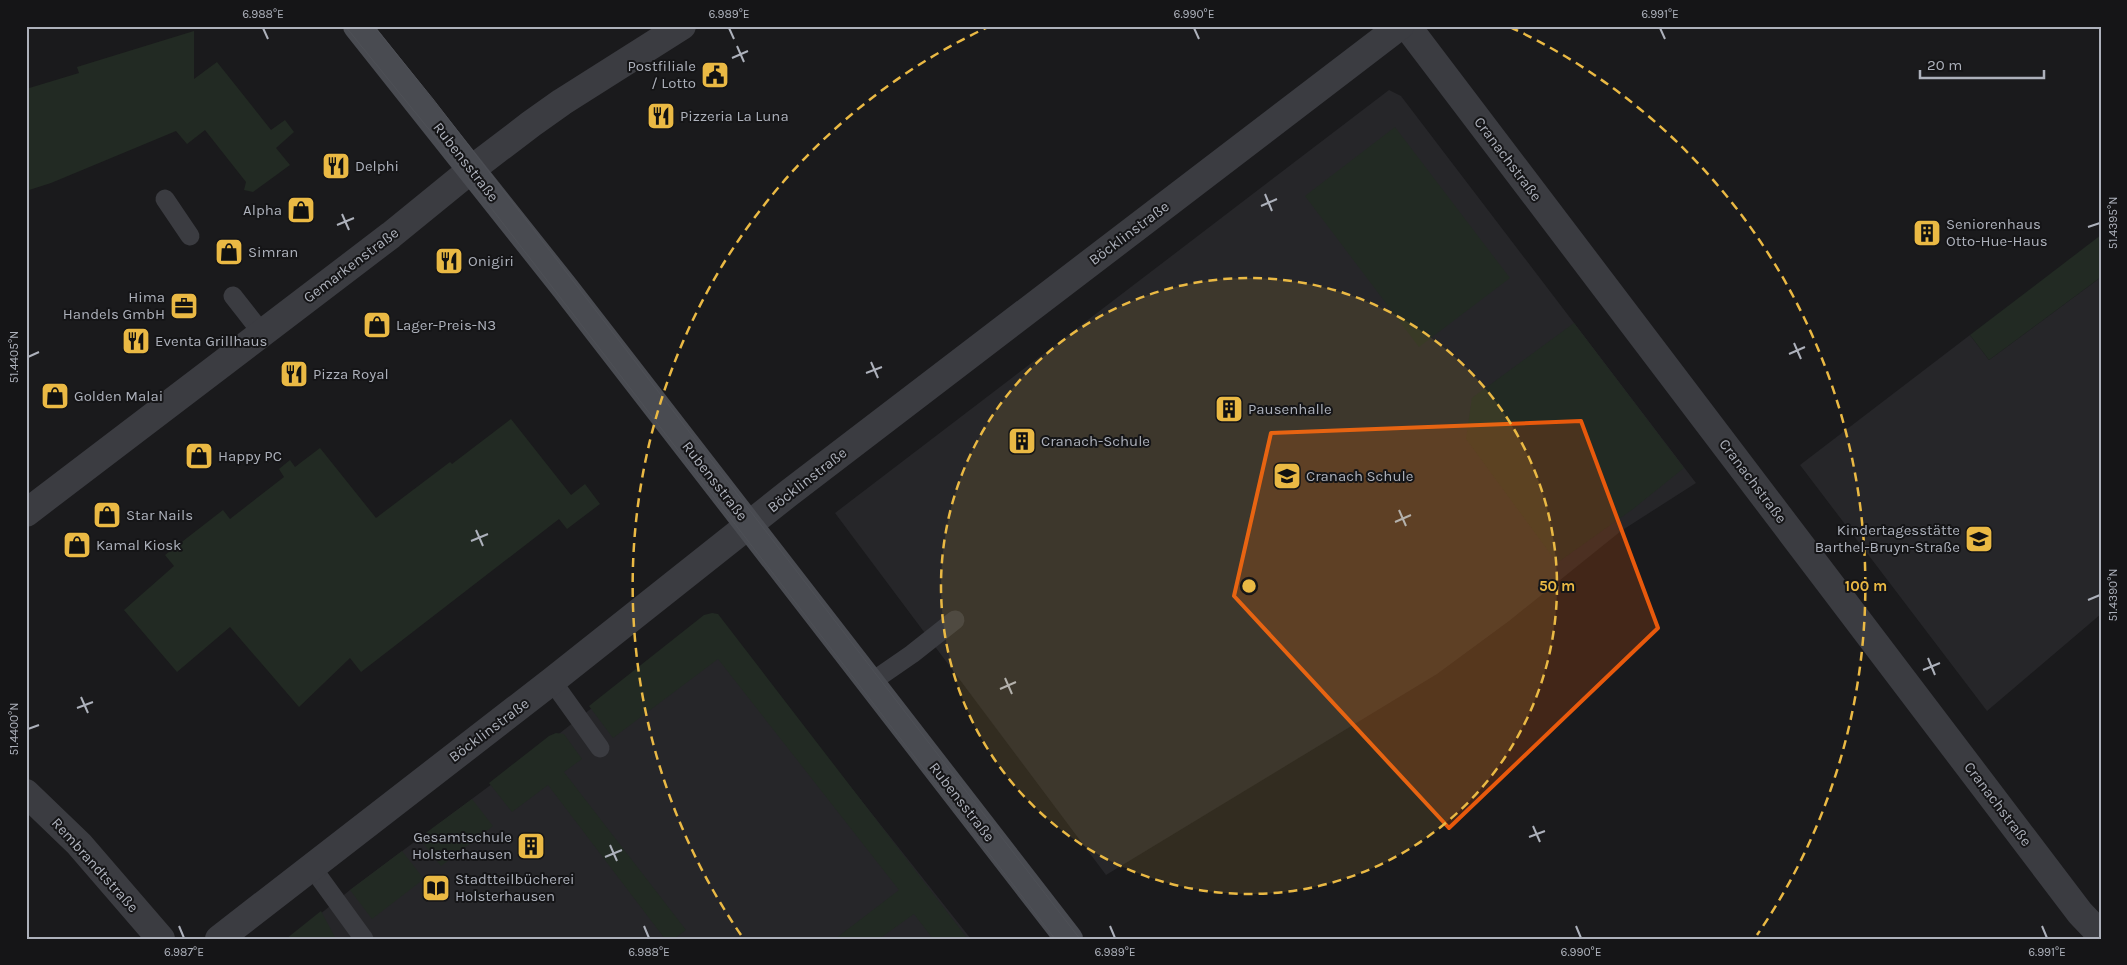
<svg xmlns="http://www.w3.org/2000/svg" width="2127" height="965" viewBox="0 0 2127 965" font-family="Karla,sans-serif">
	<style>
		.built { fill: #262629 }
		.green { fill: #222a23 }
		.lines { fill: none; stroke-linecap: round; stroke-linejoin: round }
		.service { stroke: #3b3c41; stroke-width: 19 }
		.minor { stroke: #3b3c41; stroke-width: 28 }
		.secondary { stroke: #494b51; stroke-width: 28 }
		.tram { stroke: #4e5056; stroke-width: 1 }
		.marked { fill: #e8590c; fill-opacity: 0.2; stroke: #e8590c; stroke-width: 4; stroke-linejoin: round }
		.ticks { fill: none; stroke: #adb1bb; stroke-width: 2 }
		.ring { fill: none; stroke: #eab944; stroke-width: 2.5; stroke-dasharray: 9 6 }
		.labels { text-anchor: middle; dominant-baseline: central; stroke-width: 4; stroke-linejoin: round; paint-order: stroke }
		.poi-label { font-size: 15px; fill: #adb1bb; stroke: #151517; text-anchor: start }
		.street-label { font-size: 15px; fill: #adb1bb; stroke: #151517 }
		.centre { fill: #eab944; stroke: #151517; stroke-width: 2.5 }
		.ring-label { font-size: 15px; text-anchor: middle; font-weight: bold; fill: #eab944; stroke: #151517; stroke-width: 4; stroke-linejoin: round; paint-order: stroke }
		.neatline { fill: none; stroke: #adb1bb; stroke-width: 2 }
		.ticks-label { font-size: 12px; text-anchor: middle; fill: #adb1bb }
	</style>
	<rect width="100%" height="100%" fill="#1a1a1c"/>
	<g class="built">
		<path d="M 1389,90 L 1401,96 L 1696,483 L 1621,531 L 1509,621 L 1437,674 L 1106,875 L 835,513 Z"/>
		<path d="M 2101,277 L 2101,614 L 1987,711 L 1800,465 L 1970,335 L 1989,360 Z"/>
		<path d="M 713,613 L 971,939 L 289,939 L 350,890 L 560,733 Z"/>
	</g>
	<g class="green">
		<path d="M 194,31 L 194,79 L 217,62 L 271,130 L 285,120 L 294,132 L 276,148 L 290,165 L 253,192 L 244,190 L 246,182 L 205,130 L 187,144 L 176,131 L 51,183 L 26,191 L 26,110 L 29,109 L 26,89 L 79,73 L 77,67 Z"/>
		<path d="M 1395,127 L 1510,278 L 1419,347 L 1305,196 Z"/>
		<path d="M 2101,235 L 2101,277 L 1989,360 L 1970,335 Z"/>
		<path d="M 1574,323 L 1684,468 L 1633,509 L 1557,563 L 1466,439 L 1472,398 Z"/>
		<path d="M 511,419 L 571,495 L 585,484 L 600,504 L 567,529 L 559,519 L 361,672 L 350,658 L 299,707 L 230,627 L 177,672 L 124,610 L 174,566 L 165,555 L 223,510 L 230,519 L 284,477 L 279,469 L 290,460 L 295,467 L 320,448 L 376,518 L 450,462 L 452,464 Z"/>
		<path d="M 712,613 L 718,614 L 968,939 L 933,939 L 914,914 L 879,939 L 835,939 L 899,890 L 718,659 L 613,738 L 589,706 L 704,615 Z"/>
		<path d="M 556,733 L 564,734 L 582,759 L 564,772 L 686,930 L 674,939 L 665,939 L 548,785 L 512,812 L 489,783 L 549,736 Z"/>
		<path d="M 472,799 L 493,826 L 441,866 L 419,838 Z"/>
		<path d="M 402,851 L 424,879 L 372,919 L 350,890 Z"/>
		<path d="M 321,911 L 336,939 L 286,939 Z"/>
	</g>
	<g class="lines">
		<g class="service">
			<path d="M 165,199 L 190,236"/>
			<path d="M 233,296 L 262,333"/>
			<path d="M 552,681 L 600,748"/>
			<path d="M 870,683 L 912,654 L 955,620"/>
			<path d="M 311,866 L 364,939"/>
		</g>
		<g class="minor">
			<path d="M 1407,26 L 2080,913 L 2101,935"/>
			<path d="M 26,513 L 391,235 L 472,169 L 531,124 L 562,102 L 682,26"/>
			<path d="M 26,793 L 79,844 L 161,939"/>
			<path d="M 219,939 L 552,681 L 789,493 L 1400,26"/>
		</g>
		<path class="secondary" d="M 357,26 L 565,288 L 1069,939"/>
		<g class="tram">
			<path d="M 345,26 L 458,165 L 1055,939"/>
			<path d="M 374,26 L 433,99 L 1080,939"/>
		</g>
	</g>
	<path class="marked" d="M 1581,421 L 1658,628 L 1449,828 L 1234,596 L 1271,433 Z"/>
	<path class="ticks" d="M 263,28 L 268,39M 729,28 L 734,39M 1194,28 L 1199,39M 1660,28 L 1665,39M 737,46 L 744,62M 732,58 L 748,51M 1265,194 L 1272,211M 1261,206 L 1277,199M 342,214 L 349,230M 337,225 L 354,218M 2088,227 L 2100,223M 1794,343 L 1801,359M 1789,354 L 1805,347M 28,357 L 39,352M 871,362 L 878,378M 866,373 L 882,367M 1399,510 L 1406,526M 1395,522 L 1411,515M 476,530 L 483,546M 471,541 L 488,534M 2088,600 L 2100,595M 1928,658 L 1935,675M 1923,670 L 1940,663M 1005,678 L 1012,694M 1000,689 L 1016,682M 81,697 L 88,713M 77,708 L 93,702M 28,729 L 39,725M 1533,826 L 1540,842M 1529,837 L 1545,831M 610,845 L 617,861M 605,857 L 622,850M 179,926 L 184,938M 644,926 L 649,938M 1110,926 L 1115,938M 1576,926 L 1581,938M 2042,926 L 2047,938"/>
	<circle cx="1249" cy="586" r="308" fill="#eab944" fill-opacity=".12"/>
	<g class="ring">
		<circle cx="1249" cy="586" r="308"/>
		<path d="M741 935A617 617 0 0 1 988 27M1510 27A617 617 0 0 1 1757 935"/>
	</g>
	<defs>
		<symbol id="civic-square" viewBox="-11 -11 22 22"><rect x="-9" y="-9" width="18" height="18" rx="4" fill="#eab944" stroke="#151517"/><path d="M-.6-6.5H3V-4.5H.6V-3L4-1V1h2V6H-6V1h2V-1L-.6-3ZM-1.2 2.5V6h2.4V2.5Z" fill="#111"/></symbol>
		<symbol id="restaurant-square" viewBox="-11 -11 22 22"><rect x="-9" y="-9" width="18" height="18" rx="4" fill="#eab944" stroke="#151517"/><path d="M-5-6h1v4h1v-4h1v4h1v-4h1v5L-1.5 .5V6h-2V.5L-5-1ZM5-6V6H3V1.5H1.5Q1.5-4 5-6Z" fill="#111"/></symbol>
		<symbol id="shop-square" viewBox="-11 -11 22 22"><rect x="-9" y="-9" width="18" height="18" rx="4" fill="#eab944" stroke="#151517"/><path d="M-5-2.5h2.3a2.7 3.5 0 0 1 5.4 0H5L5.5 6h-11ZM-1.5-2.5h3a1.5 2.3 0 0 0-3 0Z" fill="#111"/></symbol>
		<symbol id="building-square" viewBox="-11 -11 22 22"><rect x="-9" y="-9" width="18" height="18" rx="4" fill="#eab944" stroke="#151517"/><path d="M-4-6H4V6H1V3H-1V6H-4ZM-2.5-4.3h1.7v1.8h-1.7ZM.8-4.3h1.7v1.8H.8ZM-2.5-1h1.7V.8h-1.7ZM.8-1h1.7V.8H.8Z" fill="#111"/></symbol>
		<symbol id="office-square" viewBox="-11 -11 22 22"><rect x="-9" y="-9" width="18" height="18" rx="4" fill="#eab944" stroke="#151517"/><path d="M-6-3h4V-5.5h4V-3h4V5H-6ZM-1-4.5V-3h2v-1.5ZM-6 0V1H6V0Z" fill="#111"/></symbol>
		<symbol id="school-square" viewBox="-11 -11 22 22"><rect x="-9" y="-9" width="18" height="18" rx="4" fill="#eab944" stroke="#151517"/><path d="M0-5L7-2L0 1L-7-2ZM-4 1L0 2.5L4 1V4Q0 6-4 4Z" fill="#111"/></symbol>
		<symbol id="library-square" viewBox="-11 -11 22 22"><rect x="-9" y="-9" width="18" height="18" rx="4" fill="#eab944" stroke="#151517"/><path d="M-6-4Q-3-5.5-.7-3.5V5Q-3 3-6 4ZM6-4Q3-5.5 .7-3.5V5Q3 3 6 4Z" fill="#111"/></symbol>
	</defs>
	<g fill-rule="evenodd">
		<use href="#civic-square" x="699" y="59" width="32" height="32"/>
		<use href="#restaurant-square" x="645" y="100" width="32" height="32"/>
		<use href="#restaurant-square" x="320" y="150" width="32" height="32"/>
		<use href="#shop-square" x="285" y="194" width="32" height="32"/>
		<use href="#building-square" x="1911" y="217" width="32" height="32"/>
		<use href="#shop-square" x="213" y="236" width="32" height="32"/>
		<use href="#restaurant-square" x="433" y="245" width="32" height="32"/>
		<use href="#office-square" x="168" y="290" width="32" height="32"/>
		<use href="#shop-square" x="361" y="309" width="32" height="32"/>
		<use href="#restaurant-square" x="120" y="325" width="32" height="32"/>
		<use href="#restaurant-square" x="278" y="358" width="32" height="32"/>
		<use href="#shop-square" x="39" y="380" width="32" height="32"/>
		<use href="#building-square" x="1213" y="393" width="32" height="32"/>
		<use href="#building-square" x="1006" y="425" width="32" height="32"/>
		<use href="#shop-square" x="183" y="440" width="32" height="32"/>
		<use href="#school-square" x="1271" y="460" width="32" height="32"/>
		<use href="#shop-square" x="91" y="499" width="32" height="32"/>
		<use href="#school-square" x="1963" y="523" width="32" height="32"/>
		<use href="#shop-square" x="61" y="529" width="32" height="32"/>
		<use href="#building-square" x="515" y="830" width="32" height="32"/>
		<use href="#library-square" x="420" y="872" width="32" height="32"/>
	</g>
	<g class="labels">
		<g class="poi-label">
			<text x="696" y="66" text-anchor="end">Postfiliale<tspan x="696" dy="17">/ Lotto</tspan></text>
			<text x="680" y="116">Pizzeria La Luna</text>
			<text x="355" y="166">Delphi</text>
			<text x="282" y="210" text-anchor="end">Alpha</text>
			<text x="1946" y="224">Seniorenhaus<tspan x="1946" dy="17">Otto-Hue-Haus</tspan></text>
			<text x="248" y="252">Simran</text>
			<text x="468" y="261">Onigiri</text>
			<text x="165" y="297" text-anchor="end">Hima<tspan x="165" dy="17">Handels GmbH</tspan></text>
			<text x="396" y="325">Lager-Preis-N3</text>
			<text x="155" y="341">Eventa Grillhaus</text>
			<text x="313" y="374">Pizza Royal</text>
			<text x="74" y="396">Golden Malai</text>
			<text x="1248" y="409">Pausenhalle</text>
			<text x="1041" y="441">Cranach-Schule</text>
			<text x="218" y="456">Happy PC</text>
			<text x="1306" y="476">Cranach Schule</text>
			<text x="126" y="515">Star Nails</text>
			<text x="1960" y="530" text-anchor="end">Kindertagesstätte<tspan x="1960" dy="17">Barthel-Bruyn-Straße</tspan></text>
			<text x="96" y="545">Kamal Kiosk</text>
			<text x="512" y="837" text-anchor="end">Gesamtschule<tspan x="512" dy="17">Holsterhausen</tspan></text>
			<text x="455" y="879">Stadtteilbücherei<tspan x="455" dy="17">Holsterhausen</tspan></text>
		</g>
		<g class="street-label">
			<text transform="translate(1508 159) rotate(53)">Cranachstraße</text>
			<text transform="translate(466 162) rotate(52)">Rubensstraße</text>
			<text transform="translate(1129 233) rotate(-37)">Böcklinstraße</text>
			<text transform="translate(351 265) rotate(-37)">Gemarkenstraße</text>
			<text transform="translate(807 480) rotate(-38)">Böcklinstraße</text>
			<text transform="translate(715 481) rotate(52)">Rubensstraße</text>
			<text transform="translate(1753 481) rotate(53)">Cranachstraße</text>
			<text transform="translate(489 730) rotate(-37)">Böcklinstraße</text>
			<text transform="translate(962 802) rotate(52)">Rubensstraße</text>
			<text transform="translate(1998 804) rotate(53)">Cranachstraße</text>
			<text transform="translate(95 865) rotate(48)">Rembrandtstraße</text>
		</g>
	</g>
	<circle cx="1249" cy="586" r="8" class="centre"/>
	<g class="ring-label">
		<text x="1557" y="591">50 m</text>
		<text x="1866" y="591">100 m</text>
	</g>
	<rect width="2127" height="965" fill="none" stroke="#151517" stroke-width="55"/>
	<path d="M1920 70v8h124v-8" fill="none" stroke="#adb1bb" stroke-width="2.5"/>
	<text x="1927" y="70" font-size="15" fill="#adb1bb" stroke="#151517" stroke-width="4" paint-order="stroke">20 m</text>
	<rect x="28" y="28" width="2072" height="910" class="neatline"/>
	<g class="ticks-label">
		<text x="263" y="18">6.988°E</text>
		<text x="729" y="18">6.989°E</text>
		<text x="1194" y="18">6.990°E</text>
		<text x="1660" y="18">6.991°E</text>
		<text transform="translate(2113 223) rotate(-90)" y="4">51.4395°N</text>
		<text transform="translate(14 357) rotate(-90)" y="4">51.4405°N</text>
		<text transform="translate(2113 595) rotate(-90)" y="4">51.4390°N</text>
		<text transform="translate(14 729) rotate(-90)" y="4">51.4400°N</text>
		<text x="184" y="956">6.987°E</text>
		<text x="649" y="956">6.988°E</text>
		<text x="1115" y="956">6.989°E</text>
		<text x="1581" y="956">6.990°E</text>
		<text x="2047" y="956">6.991°E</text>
	</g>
</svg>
